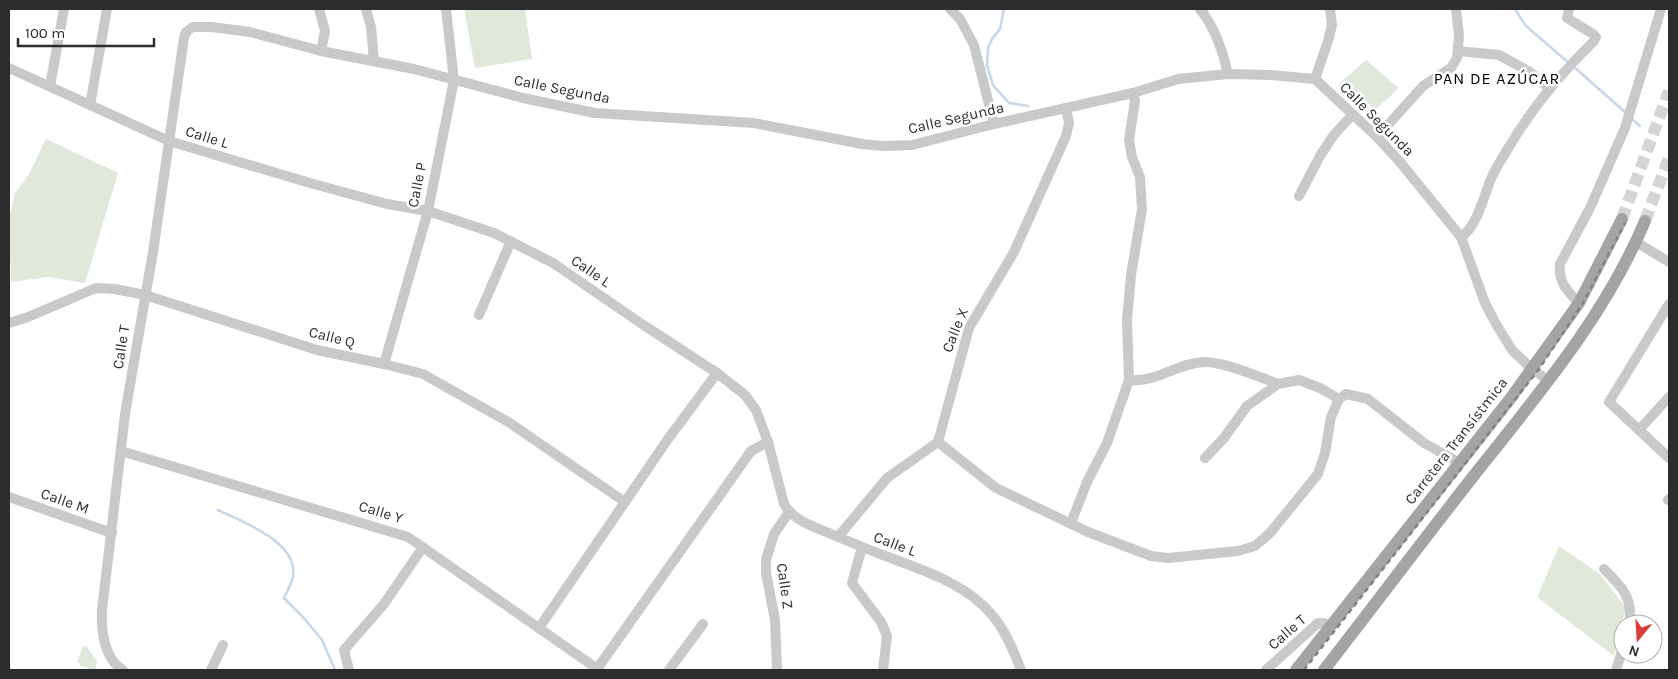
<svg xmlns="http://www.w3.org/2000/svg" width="1678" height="679" viewBox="0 0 1678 679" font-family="Karla,sans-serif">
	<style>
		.green { fill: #e0e8da }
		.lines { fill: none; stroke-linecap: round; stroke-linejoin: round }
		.stream { stroke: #c7d7e7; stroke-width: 2.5 }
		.major-tunnel { stroke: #d5d5d5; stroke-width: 12; stroke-dasharray: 12 6; stroke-linecap: butt }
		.minor { stroke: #c9c9c9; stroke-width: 10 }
		.major { stroke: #a4a4a4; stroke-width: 12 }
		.rail { stroke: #818181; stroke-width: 2.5; stroke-dasharray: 5 4; stroke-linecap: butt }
		.labels { text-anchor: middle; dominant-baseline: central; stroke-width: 5; stroke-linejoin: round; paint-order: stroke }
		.street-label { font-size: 15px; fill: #2c2c2c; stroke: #fff }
		.neighbourhood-label { font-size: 16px; letter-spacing: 1px; fill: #000; stroke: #fff }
	</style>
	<rect width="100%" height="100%" fill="#fff"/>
	<g class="green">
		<path d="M 464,9 L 525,9 L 532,59 L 475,68 Z"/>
		<path d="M 1366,60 L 1399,88 L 1376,109 L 1339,84 Z"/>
		<path d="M 46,139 L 118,173 L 85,283 L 48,277 L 11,282 L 9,220 L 15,193 L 28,176 Z"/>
		<path d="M 1559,546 L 1600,574 L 1626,608 L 1614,656 L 1537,597 Z"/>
		<path d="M 83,646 L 87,647 L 97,661 L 95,670 L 88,670 L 88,668 L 80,666 L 80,663 L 77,662 Z"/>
	</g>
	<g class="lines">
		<g class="stream">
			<path d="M 1004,9 L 1000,29 L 992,39 L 988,48 L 987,66 L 993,85 L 1009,103 L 1028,106"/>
			<path d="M 1515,9 L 1526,26 L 1570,64"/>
			<path d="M 1574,67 L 1626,113"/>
			<path d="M 1632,119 L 1640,126"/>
			<path d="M 218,510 C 243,522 298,542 293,576 C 292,583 287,591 284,598 L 304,618 L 322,640 L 335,670"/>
		</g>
		<g class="major-tunnel">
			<path d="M 1622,219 L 1669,91"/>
			<path d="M 1645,221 L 1669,158"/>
		</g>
		<g class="minor">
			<path d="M 319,9 L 325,31 L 321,51"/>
			<path d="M 366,9 L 371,27 L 374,61"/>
			<path d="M 950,9 L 960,19 L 974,45 L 994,124"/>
			<path d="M 1200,9 C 1214,26 1223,52 1228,74"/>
			<path d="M 1458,51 L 1499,55 L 1530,72 L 1550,89"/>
			<path d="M 9,68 L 169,141 L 310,183 L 387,204 L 428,211 L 494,233 L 553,263 L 642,324 L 717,373 L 745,395 L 756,410 L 768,442 L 784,504 C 794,521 813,526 831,534 C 850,542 869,550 888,557 C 925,571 967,584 993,616 C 1006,632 1014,652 1021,670"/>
			<path d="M 1315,79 L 1328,41 L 1332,25 L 1330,9"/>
			<path d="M 50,86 L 64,9"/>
			<path d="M 90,105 L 107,9"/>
			<path d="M 1377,137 L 1423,86 L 1451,68 L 1457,58 L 1459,35 L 1456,9"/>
			<path d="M 1299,196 L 1320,156 L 1333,136 L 1352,115"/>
			<path d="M 1461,237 C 1476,228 1484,197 1490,181 C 1495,169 1502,158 1509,147 C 1532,108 1561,73 1594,41 L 1596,37 L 1593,34 L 1567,18 L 1569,9"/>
			<path d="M 1636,242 L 1669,262"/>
			<path d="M 1579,303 C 1567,291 1558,282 1560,264 L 1590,208 L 1625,128 L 1661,9"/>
			<path d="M 1669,304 L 1609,402 L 1669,458"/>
			<path d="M 479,315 L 511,241"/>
			<path d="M 9,323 L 28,317 L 96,288 L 115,289 L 145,295 L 317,350 L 384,364 L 423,374 L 510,423 L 625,502"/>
			<path d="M 384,364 L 428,211 L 454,80 L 446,9"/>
			<path d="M 1129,380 C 1157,383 1177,363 1204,362 C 1222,361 1260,377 1278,384"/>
			<path d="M 1639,430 L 1669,397"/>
			<path d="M 938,442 L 996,488 L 1088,532 L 1151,556 L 1168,558 L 1238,551 L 1255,546 L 1270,533 L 1318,474 L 1325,453 L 1331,417 L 1339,399 L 1346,394 L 1368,399 L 1424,443 L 1460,463"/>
			<path d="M 121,451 L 408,537 L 599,670"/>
			<path d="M 1205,458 L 1224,438 L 1247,406 L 1278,384 L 1299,380 L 1320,388 L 1339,399"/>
			<path d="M 9,497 L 112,533"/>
			<path d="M 1668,500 L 1669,499"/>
			<path d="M 1071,523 L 1087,482 L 1107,443 L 1129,380 L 1127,320 L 1131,275 L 1142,209 L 1140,177 L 1132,157 L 1129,140 L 1135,101 L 1133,93"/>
			<path d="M 838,537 L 887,478 L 938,442 L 969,328 L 1014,252 L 1066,136 L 1069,123 L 1066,108"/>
			<path d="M 862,547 L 852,583 L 881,622 L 887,636 L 883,670"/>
			<path d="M 1604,569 C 1621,586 1634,598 1629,624"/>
			<path d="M 539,628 L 668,439 L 717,373"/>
			<path d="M 597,669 L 751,451 L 768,442"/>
			<path d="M 123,670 C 104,659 101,630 102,610 L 125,414 L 153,252 L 184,38 L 186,32 L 193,27 L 211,27 L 250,32 L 321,51 L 414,69 L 523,98 L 595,113 L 754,123 L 862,144 L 884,146 L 912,145 L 994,124 L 1133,93 L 1178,79 L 1228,74 L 1271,75 L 1315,79 L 1377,137 L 1400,162 L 1461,237 L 1485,303 L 1496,324 L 1512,350 L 1532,369 L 1549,381"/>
			<path d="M 211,670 L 223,645"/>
			<path d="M 349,670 L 344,650 L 384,604 L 423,547"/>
			<path d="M 669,670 L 703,624"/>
			<path d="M 777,670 L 775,620 L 766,573 L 766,560 L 774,534 L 789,512"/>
			<path d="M 1266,670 L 1318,623 L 1324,623 L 1330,626"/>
			<path d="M 1616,670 L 1623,648"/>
		</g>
		<g class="major">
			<path d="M 1296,670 L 1510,399 L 1579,303 L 1622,219"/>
			<path d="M 1324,670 C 1376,603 1427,535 1479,469 C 1541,391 1606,314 1645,221"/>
		</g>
		<path class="rail" d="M 1304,670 L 1539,369 L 1583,303 L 1625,223"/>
	</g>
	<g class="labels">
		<g class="street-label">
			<text transform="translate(562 89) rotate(11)">Calle Segunda</text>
			<text transform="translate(956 118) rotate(-13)">Calle Segunda</text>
			<text transform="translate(1377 119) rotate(45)">Calle Segunda</text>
			<text transform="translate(207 137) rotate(17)">Calle L</text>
			<text transform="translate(417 185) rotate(-79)">Calle P</text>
			<text transform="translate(591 271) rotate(35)">Calle L</text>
			<text transform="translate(955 330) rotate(-68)">Calle X</text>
			<text transform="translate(332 337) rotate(14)">Calle Q</text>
			<text transform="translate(121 347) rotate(-81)">Calle T</text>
			<text transform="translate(1456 441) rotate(-52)">Carretera Transístmica</text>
			<text transform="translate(65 501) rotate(19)">Calle M</text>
			<text transform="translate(381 512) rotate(17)">Calle Y</text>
			<text transform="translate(895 544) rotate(21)">Calle L</text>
			<text transform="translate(785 586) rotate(82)">Calle Z</text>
			<text transform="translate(1287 632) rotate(-41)">Calle T</text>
		</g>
		<g class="neighbourhood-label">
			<text x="1497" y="78">PAN DE AZÚCAR</text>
		</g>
	</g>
	<rect width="1678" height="679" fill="none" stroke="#2c2c2c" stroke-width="20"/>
	<g transform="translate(1638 639) rotate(198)"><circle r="24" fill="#ffffff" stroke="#ababab"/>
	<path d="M0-4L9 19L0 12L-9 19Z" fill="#d6403a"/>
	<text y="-8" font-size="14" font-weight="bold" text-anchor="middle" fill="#2c2c2c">N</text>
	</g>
	<path d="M18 38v8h136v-8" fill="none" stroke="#2c2c2c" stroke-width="2.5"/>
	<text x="25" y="38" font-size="15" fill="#2c2c2c" stroke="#ffffff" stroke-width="4" paint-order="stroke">100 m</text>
</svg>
